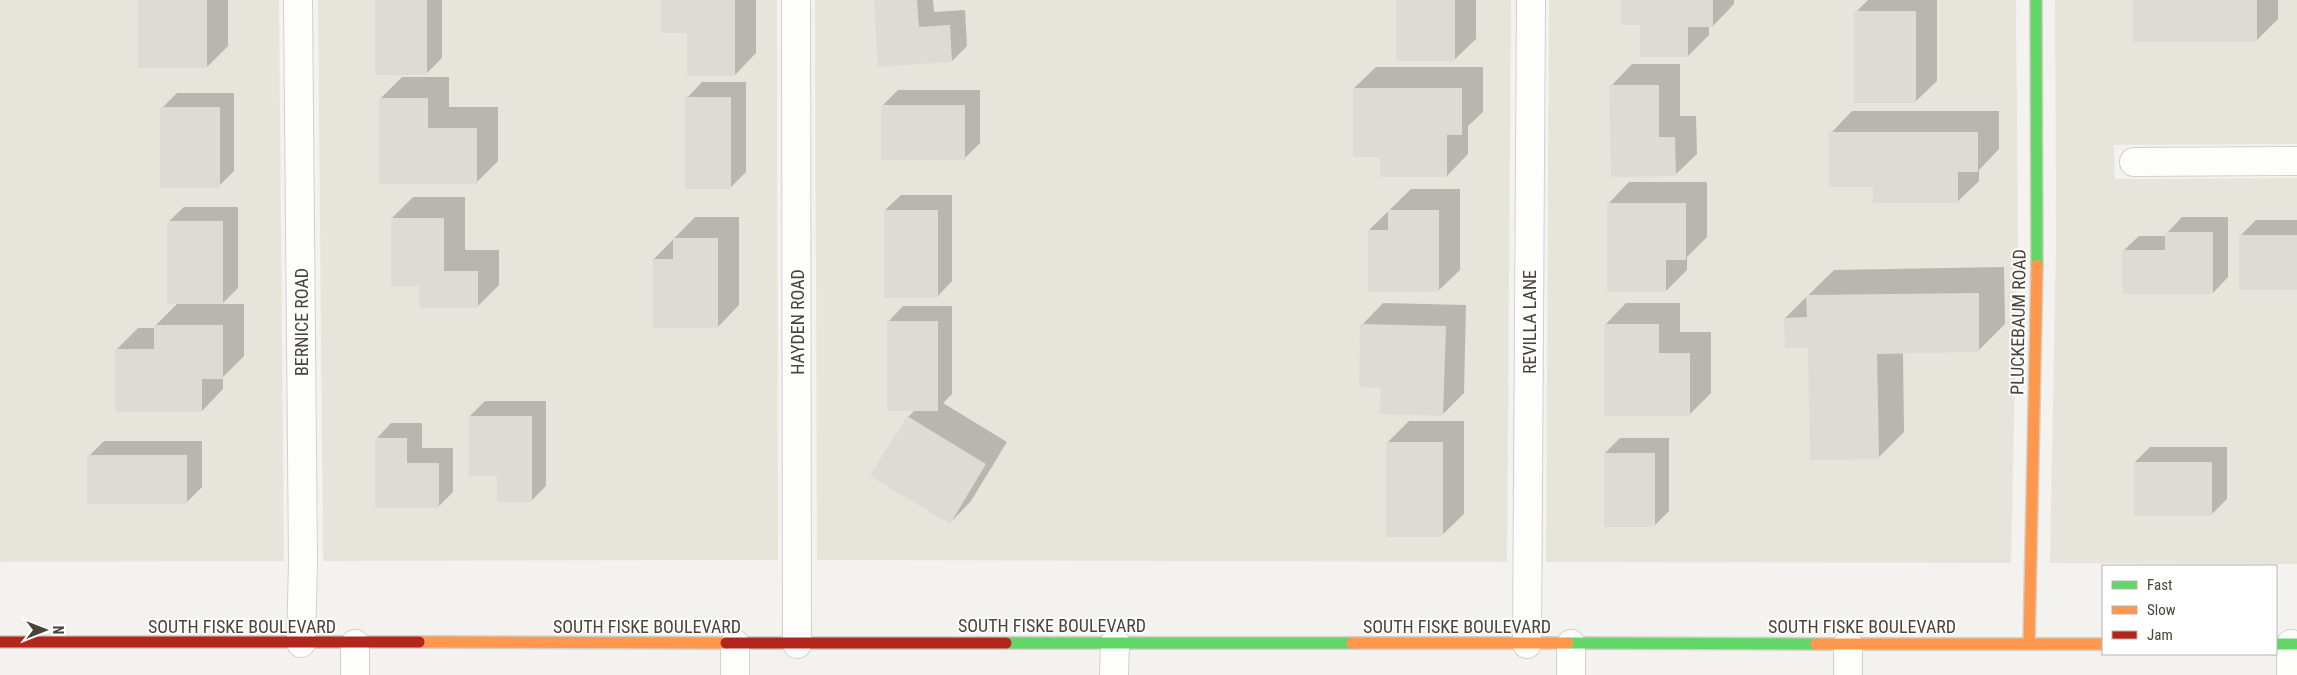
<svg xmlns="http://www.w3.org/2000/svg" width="2297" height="675" viewBox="0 0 2297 675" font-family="'Roboto Condensed',sans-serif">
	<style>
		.residential { fill: #e7e4dc }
		.shadow { fill: #0003 }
		.building { fill: #dedbd6 }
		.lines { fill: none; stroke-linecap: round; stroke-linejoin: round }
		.street-casing { stroke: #d2d0cb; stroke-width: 30 }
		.fast-casing { stroke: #d3cfc5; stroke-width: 14 }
		.slow-casing { stroke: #d3cfc5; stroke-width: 14 }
		.jam-casing { stroke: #d3cfc5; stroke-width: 14 }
		.street { stroke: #fdfdfc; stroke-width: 28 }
		.fast { stroke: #63d668; stroke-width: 11 }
		.slow { stroke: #ff974d; stroke-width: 11 }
		.jam { stroke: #b3261e; stroke-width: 11 }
		.labels { text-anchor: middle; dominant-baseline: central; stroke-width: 4; stroke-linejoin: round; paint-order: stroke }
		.street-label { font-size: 18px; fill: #4b4439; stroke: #fff }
	</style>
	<rect width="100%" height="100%" fill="#f4f2ee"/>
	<g class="residential">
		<path d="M 0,0 L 279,0 L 284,561 L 0,562 Z"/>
		<path d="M 318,0 L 777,0 L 778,560 L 323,561 Z"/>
		<path d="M 815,0 L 1511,0 L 1507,562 L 817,560 Z"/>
		<path d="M 1549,0 L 2016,0 L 2018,241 L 2011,563 L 1546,562 Z"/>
		<path d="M 2055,0 L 2297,0 L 2297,144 L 2114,145 L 2115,179 L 2297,178 L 2297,564 L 2050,563 L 2056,242 Z"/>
	</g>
	<g class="shadow">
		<path d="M 140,0 L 228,0 L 228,46 L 207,67 Z"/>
		<path d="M 376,0 L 442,0 L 442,58 L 427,73 Z"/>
		<path d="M 662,0 L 756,0 L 756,53 L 735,75 L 688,31 Z"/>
		<path d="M 876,0 L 933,0 L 934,12 L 965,10 L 967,46 L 952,61 Z"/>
		<path d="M 1397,0 L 1476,0 L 1476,39 L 1454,60 Z"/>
		<path d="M 1622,0 L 1734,0 L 1734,4 L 1713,26 L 1709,26 L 1709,35 L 1688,56 L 1642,23 Z"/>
		<path d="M 1868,0 L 1937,0 L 1937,81 L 1915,102 L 1856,12 Z"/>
		<path d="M 2134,0 L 2278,0 L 2278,19 L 2256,41 Z"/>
		<path d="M 1632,64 L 1680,64 L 1680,116 L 1696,116 L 1697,154 L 1675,175 L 1611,86 Z"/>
		<path d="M 1376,67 L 1483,67 L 1483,112 L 1468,126 L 1468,154 L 1447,176 L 1382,156 L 1354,88 Z"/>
		<path d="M 402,77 L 449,77 L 449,107 L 498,107 L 498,161 L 476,183 L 380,99 Z"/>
		<path d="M 702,82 L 746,82 L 746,172 L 731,187 L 687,98 Z"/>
		<path d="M 898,90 L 980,90 L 980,143 L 964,159 L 883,105 Z"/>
		<path d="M 177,93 L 234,93 L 234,171 L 219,186 L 162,108 Z"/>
		<path d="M 1852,111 L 1999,111 L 1999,149 L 1979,170 L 1979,181 L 1957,202 L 1874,186 L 1831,133 Z"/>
		<path d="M 1629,182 L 1707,182 L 1707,237 L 1687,257 L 1687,270 L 1666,291 L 1608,204 Z"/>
		<path d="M 1411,189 L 1460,189 L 1460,270 L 1438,291 L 1369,230 Z"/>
		<path d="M 901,195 L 952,195 L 952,281 L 937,297 L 885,210 Z"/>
		<path d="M 413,197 L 465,197 L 465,250 L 499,250 L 499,285 L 477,307 L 421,285 L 392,218 Z"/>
		<path d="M 184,207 L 238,207 L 238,288 L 222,304 L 244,304 L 244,356 L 223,377 L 223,389 L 202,411 L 116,350 L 138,328 L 155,328 L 155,326 L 178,303 L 168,222 Z"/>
		<path d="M 695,217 L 739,217 L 739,305 L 718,327 L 654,259 Z"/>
		<path d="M 2182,217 L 2228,217 L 2228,277 L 2213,293 L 2123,251 L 2139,236 L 2167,236 L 2167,233 Z"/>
		<path d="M 2256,220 L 2297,220 L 2297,289 L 2241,235 Z"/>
		<path d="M 2004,267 L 2005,324 L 1979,350 L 1903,352 L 1904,432 L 1878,458 L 1809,346 L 1785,318 L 1834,270 Z"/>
		<path d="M 1383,303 L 1466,305 L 1464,393 L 1443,414 L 1383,387 L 1362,325 Z"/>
		<path d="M 1626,303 L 1680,303 L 1680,332 L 1711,332 L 1711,393 L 1690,414 L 1605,325 Z"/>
		<path d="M 903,306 L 952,306 L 952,394 L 943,403 L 1007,442 L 971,501 L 950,523 L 872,476 L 908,417 L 915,410 L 888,322 Z"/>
		<path d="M 485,401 L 546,401 L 546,486 L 531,501 L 499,475 L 470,416 Z"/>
		<path d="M 1409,421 L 1464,421 L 1464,514 L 1442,535 L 1387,443 Z"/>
		<path d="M 391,423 L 422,423 L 422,448 L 453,448 L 453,492 L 438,507 L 376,439 Z"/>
		<path d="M 1620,438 L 1669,438 L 1669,511 L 1654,526 L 1605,453 Z"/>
		<path d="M 104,441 L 202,441 L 202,487 L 186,503 L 89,456 Z"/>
		<path d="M 2150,447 L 2227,447 L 2227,499 L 2212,514 L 2135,462 Z"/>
	</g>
	<g class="building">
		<rect x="138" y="0" width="69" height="68"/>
		<rect x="375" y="0" width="52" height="75"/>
		<path d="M 661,0 L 735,0 L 735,76 L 687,76 L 687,33 L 661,33 Z"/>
		<path d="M 874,0 L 917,0 L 919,27 L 950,25 L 952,62 L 878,67 Z"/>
		<rect x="1396" y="0" width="59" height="61"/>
		<path d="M 1621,0 L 1713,0 L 1713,27 L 1688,27 L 1688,57 L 1640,57 L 1640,25 L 1621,25 Z"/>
		<rect x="2133" y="0" width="124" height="42"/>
		<rect x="1854" y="11" width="62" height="92"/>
		<path d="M 1609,85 L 1659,85 L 1659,137 L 1675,137 L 1676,176 L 1611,177 Z"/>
		<path d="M 1353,88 L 1462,88 L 1462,135 L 1447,135 L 1447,177 L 1380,177 L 1380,157 L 1353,157 Z"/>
		<rect x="685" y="97" width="46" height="92"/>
		<path d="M 379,98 L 428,98 L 428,128 L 477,128 L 477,184 L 379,184 Z"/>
		<rect x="881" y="105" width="84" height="55"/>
		<rect x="160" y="107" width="60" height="81"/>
		<path d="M 1829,132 L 1978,132 L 1978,172 L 1958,172 L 1958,203 L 1873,203 L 1873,187 L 1829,187 Z"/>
		<path d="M 1607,203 L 1686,203 L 1686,260 L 1666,260 L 1666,292 L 1607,292 Z"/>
		<rect x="884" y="210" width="54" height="88"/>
		<path d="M 1388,210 L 1439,210 L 1439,292 L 1368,292 L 1368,230 L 1388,230 Z"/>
		<path d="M 391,218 L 444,218 L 444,271 L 478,271 L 478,308 L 419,308 L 419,286 L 391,286 Z"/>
		<rect x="167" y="221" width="56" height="83"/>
		<path d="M 2165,232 L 2213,232 L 2213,294 L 2122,294 L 2122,250 L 2165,250 Z"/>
		<rect x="2239" y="235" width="58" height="55"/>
		<path d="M 673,238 L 718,238 L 718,328 L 653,328 L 653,259 L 673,259 Z"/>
		<path d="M 1979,293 L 1979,352 L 1877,354 L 1879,459 L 1810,460 L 1808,348 L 1785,348 L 1784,318 L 1807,317 L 1806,295 Z"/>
		<rect x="887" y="321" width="51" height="90"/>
		<path d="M 1360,324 L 1446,326 L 1443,416 L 1380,414 L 1381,388 L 1359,387 Z"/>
		<path d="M 1604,324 L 1659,324 L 1659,353 L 1690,353 L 1690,416 L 1604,416 Z"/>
		<path d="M 154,325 L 223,325 L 223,379 L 202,379 L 202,412 L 115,412 L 115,349 L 154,349 Z"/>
		<path d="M 469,416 L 532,416 L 532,502 L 497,502 L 497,476 L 469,476 Z"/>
		<path d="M 907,416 L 986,464 L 950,524 L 870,476 Z"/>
		<path d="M 375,438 L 407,438 L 407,463 L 439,463 L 439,508 L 375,508 Z"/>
		<rect x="1386" y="442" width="57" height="95"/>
		<rect x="1604" y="453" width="51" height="74"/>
		<rect x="87" y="455" width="100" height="49"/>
		<rect x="2134" y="462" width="78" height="54"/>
	</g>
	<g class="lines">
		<defs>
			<g id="street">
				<path d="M 298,0 L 303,563 L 301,643"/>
				<path d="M 796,0 L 797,644"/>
				<path d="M 2134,162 L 2297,161"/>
				<path d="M 355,644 L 355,675"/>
				<path d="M 1527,644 L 1531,0"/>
				<path d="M 1571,644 L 1571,675"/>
				<path d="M 735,675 L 735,644"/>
				<path d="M 1114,675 L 1115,642"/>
				<path d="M 1848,675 L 1848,644"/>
				<path d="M 2291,675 L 2291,644"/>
			</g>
			<g id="fast">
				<path d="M 2036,0 L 2037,265"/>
				<path d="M 1006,643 L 1352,643"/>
				<path d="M 1568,643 L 1816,644"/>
				<path d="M 2276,644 L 2297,644"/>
			</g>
			<g id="slow">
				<path d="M 419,642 L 726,643"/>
				<path d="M 1352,643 L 1568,643"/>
				<path d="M 1816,644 L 2103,644"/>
				<path d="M 2029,644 L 2037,265"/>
			</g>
			<g id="jam">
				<path d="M 0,642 L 419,642"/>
				<path d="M 726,643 L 1006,643"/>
			</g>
		</defs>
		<use href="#street" class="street-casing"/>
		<use href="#fast" class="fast-casing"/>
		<use href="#slow" class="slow-casing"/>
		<use href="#jam" class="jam-casing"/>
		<use href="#street" class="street"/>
		<use href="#fast" class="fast"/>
		<use href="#slow" class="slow"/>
		<use href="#jam" class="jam"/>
	</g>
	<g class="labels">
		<g class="street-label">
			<text transform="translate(301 322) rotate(-90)">BERNICE ROAD</text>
			<text transform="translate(797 322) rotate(-90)">HAYDEN ROAD</text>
			<text transform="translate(1529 322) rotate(-90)">REVILLA LANE</text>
			<text transform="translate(2018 322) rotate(-89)">PLUCKEBAUM ROAD</text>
			<text x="1052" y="625">SOUTH FISKE BOULEVARD</text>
			<text x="242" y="626">SOUTH FISKE BOULEVARD</text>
			<text x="647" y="626">SOUTH FISKE BOULEVARD</text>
			<text x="1457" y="626">SOUTH FISKE BOULEVARD</text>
			<text x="1862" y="626">SOUTH FISKE BOULEVARD</text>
		</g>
	</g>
	<rect x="2102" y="565" width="175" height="90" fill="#ffffff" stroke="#b7b4b0"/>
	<rect x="2112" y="581" width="25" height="8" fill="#63d668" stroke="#b7b4b0"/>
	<text x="2147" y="590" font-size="15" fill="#4b4439">Fast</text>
	<rect x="2112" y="606" width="25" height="8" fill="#ff974d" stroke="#b7b4b0"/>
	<text x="2147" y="615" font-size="15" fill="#4b4439">Slow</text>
	<rect x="2112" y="631" width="25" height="8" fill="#b3261e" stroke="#b7b4b0"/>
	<text x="2147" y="640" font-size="15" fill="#4b4439">Jam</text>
	<g transform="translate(45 630) rotate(90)" stroke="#ffffff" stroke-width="4" paint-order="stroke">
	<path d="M0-4L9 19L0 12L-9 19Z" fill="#4b4439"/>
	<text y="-8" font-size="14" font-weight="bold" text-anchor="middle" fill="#4b4439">N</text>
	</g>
</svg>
